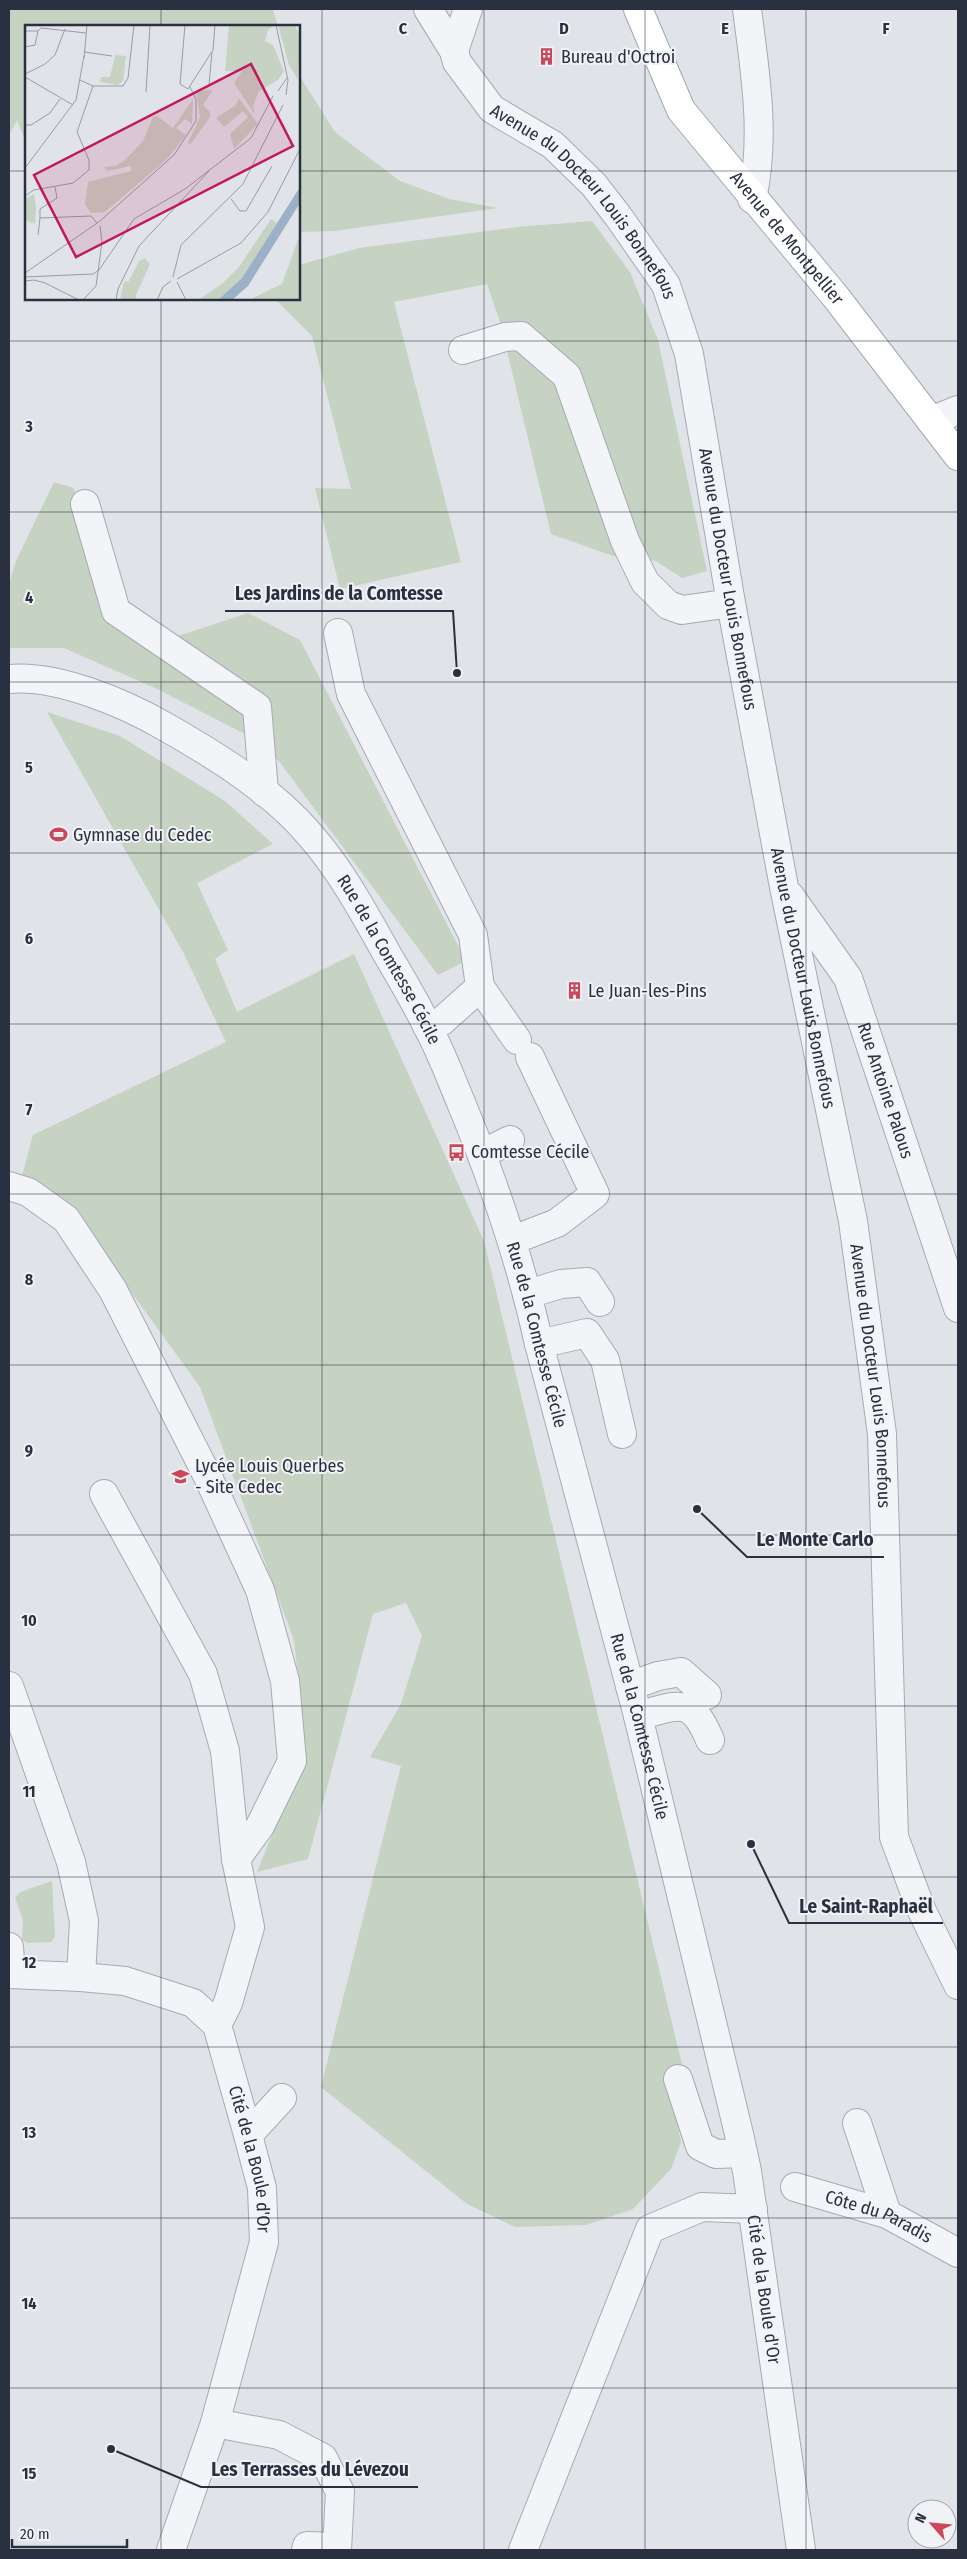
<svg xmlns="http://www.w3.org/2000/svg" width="967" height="2559" viewBox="0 0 967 2559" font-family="'Fira Sans Condensed',sans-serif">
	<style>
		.green { fill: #c6d2c2 }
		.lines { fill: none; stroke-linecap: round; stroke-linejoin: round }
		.minor-casing { stroke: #a5abb3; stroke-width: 30 }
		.major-casing { stroke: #a0a8b4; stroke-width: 30 }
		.minor { stroke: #f3f4f7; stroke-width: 28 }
		.major { stroke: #fff; stroke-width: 28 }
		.grid { fill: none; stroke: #293140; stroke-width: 1; stroke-opacity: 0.55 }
		.labels { text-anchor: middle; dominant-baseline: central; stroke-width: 4; stroke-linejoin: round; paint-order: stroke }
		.poi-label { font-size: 18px; fill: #293140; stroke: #f0f2f6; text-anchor: start }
		.street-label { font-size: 18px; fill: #293140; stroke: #f0f2f6 }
		.inset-road { fill: none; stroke: #979ca5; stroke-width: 1 }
		.view { fill: #c2185b; fill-opacity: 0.15; stroke: #c2185b; stroke-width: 2.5 }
		.inset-edge { fill: none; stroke: #293140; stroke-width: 2.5 }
		.grid-label { font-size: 16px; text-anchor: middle; font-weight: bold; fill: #293140; stroke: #f0f2f6; stroke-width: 4; stroke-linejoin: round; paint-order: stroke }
		.leader { fill: none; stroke: #293140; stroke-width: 2 }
		.callout-dot { fill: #293140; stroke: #f0f2f6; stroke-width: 2 }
		.callout-label { font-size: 19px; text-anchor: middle; font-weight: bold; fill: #293140; stroke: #f0f2f6; stroke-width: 4; stroke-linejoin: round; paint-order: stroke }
	</style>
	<rect width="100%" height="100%" fill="#e0e4e9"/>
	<g class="green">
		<path d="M 9,9 L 273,9 L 278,26 L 26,26 L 26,143 L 17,120 L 9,136 Z"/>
		<path d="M 299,75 L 335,132 L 400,181 L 449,199 L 498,208 L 334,231 L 299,232 Z"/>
		<path d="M 592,221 L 630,272 L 658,340 L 707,571 L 682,578 L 656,561 L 613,556 L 551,534 L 500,322 L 487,284 L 394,302 L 461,562 L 340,589 L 315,488 L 351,489 L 312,336 L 275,299 L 299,299 L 299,265 L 359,248 L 517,227 Z"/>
		<path d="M 54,482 L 74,488 L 105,612 L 151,645 L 248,613 L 300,640 L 466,961 L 438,975 L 278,760 L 247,735 L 157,689 L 64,648 L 9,648 L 9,583 L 16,561 Z"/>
		<path d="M 47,712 L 120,736 L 225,801 L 273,844 L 197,883 L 228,950 L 215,959 L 237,1012 L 354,954 L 484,1241 L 684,2073 L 668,2083 L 681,2142 L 671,2169 L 633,2209 L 586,2225 L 515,2227 L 467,2204 L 321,2087 L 401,1766 L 370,1757 L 401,1704 L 422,1636 L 406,1603 L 373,1614 L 308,1859 L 257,1872 L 306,1751 L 294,1640 L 200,1387 L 76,1216 L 22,1176 L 33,1135 L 226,1042 L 183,952 Z"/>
		<path d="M 52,1881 L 55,1937 L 51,1942 L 28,1943 L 22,1940 L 23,1920 L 15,1898 L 20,1892 Z"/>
	</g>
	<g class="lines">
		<defs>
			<g id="minor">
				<path id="s1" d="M 428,9 L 454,51 L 457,62 L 492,109 L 553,145 L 594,185 L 618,216 L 666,285 L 689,354 L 731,603 L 784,887 L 853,1221 L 882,1434 L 894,1837 L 921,1909 L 958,1985"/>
				<path d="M 747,9 C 755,72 766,136 752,199"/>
				<path d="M 454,51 L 468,9"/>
				<path d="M 463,350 L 505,337 L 521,336 L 567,376 L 625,541 L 645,582 L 668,605 L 682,610 L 731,603"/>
				<path d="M 931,421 L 958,410"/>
				<path d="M 85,504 L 116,611 L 257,707 L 264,792"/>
				<path d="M 338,633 L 351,694 L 473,935 L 480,987 L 442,1021 L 428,1027"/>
				<path id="s2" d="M 9,679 C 56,674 124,703 164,726 C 215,755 272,790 310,835 C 341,870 364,913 387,954 C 401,978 415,1001 427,1026 C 441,1051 451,1079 462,1105 C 494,1183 521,1261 539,1344 L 638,1716 L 739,2134 L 747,2171 L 801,2550"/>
				<path id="s3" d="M 790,896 L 848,978 L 958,1308"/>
				<path d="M 480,987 L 517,1040"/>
				<path d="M 482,1154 L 510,1140"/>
				<path d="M 9,1186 L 28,1192 L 66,1219 L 113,1290 L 208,1477 L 260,1590 L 285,1681 L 292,1761 L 260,1826 L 236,1859"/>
				<path d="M 513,1240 L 557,1223 L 595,1194 L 530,1057"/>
				<path d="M 528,1294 L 561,1284 L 587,1282 L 600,1302"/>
				<path d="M 539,1344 L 587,1333 L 605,1360 L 622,1434"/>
				<path d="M 104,1494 L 203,1674 L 225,1751 L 236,1859 L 250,1927 L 228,2003 L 217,2025"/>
				<path d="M 9,1686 L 71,1862 L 84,1921 L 81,1977"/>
				<path d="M 630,1686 L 658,1676 L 681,1672 L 707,1695"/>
				<path d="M 638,1716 C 678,1705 691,1695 710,1740"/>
				<path d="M 9,1947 L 11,1974"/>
				<path id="s4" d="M 9,1974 L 81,1977 L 125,1981 L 193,2003 L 217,2025 L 248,2135 L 262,2188 L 264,2242 L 215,2423 L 171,2550"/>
				<path d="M 678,2079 L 700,2146 L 716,2154 L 743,2153"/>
				<path d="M 857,2123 L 887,2214"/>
				<path d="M 248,2135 L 282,2098"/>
				<path id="s5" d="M 795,2187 L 887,2214 L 958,2253"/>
				<path d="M 215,2423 L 279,2435 L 323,2458 L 340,2492 L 337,2550"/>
				<path d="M 306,2550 L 307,2546 L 337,2547"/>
				<path d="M 523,2550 L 650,2229 L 702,2207 L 753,2209"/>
			</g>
			<g id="major">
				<path id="s6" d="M 638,9 L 681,110 L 835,296 L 958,456"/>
			</g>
		</defs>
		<use href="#minor" class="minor-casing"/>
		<use href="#major" class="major-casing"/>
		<use href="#minor" class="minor"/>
		<use href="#major" class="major"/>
	</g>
	<path class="grid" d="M 161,9 L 161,26M 322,9 L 322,2550M 484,9 L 484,2550M 645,9 L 645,2550M 806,9 L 806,2550M 9,171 L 26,171M 299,171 L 958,171M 161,299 L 161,2550M 9,341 L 958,341M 9,512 L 958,512M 9,682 L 958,682M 9,853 L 958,853M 9,1024 L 958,1024M 9,1194 L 958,1194M 9,1365 L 958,1365M 9,1535 L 958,1535M 9,1706 L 958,1706M 9,1877 L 958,1877M 9,2047 L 958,2047M 9,2218 L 958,2218M 9,2388 L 958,2388"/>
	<defs>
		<symbol id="building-bare" viewBox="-9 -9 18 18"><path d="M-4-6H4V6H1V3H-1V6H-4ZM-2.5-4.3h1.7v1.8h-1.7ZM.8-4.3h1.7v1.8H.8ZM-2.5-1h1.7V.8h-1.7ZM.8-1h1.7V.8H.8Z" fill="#cb485a" stroke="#f0f2f6" stroke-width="2.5" paint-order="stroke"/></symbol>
		<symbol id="stadium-bare" viewBox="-9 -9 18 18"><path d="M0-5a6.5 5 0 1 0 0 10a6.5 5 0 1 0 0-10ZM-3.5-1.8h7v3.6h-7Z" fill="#cb485a" stroke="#f0f2f6" stroke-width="2.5" paint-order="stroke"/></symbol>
		<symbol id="bus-bare" viewBox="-9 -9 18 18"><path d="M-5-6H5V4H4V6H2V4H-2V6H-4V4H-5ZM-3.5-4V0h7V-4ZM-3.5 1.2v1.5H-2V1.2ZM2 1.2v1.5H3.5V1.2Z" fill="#cb485a" stroke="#f0f2f6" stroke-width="2.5" paint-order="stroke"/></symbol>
		<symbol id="school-bare" viewBox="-9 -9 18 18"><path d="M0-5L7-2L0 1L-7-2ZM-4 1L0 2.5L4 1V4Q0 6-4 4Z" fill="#cb485a" stroke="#f0f2f6" stroke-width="2.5" paint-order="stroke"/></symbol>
	</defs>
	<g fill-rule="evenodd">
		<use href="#building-bare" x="534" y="44" width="25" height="25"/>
		<use href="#stadium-bare" x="46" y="822" width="25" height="25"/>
		<use href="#building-bare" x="562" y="978" width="25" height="25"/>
		<use href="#bus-bare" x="444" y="1140" width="25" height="25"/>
		<use href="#school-bare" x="168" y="1464" width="25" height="25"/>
	</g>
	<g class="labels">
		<g class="poi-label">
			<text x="561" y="57">Bureau d'Octroi</text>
			<text x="73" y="835">Gymnase du Cedec</text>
			<text x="588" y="991">Le Juan-les-Pins</text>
			<text x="471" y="1152">Comtesse Cécile</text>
			<text x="195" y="1466">Lycée Louis Querbes<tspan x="195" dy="21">- Site Cedec</tspan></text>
		</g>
		<g class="street-label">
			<text stroke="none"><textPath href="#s1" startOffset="252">Avenue du Docteur Louis Bonnefous</textPath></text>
			<text stroke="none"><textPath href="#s6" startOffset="276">Avenue de Montpellier</textPath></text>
			<text stroke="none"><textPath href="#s1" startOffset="672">Avenue du Docteur Louis Bonnefous</textPath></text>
			<text stroke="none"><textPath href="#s2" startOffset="495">Rue de la Comtesse Cécile</textPath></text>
			<text stroke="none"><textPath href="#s1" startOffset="1078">Avenue du Docteur Louis Bonnefous</textPath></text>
			<text stroke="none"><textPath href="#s3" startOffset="219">Rue Antoine Palous</textPath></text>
			<text stroke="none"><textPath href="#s2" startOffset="900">Rue de la Comtesse Cécile</textPath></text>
			<text stroke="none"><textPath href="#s1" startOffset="1482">Avenue du Docteur Louis Bonnefous</textPath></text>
			<text stroke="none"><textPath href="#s2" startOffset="1305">Rue de la Comtesse Cécile</textPath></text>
			<text stroke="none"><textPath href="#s4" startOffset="359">Cité de la Boule d'Or</textPath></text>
			<text stroke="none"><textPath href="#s5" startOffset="89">Côte du Paradis</textPath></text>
			<text stroke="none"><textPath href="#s2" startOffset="1882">Cité de la Boule d'Or</textPath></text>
		</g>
	</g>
	<g transform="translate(25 25)">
		<rect width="275" height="275" fill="#e0e4e9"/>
		<path d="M 204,0 L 249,1 L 243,5 L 240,16 L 248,20 L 259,46 L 253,55 L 234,66 L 228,81 L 230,90 L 209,58 L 217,46 L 200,46 ZM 253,0 L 269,0 L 272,4 L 275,14 L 273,55 L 264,40 ZM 90,30 L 101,31 L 98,56 L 93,60 L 75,57 L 76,52 L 85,52 ZM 188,65 L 178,80 L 185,87 L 185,92 L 165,120 L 163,118 L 175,92 L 171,66 ZM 214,73 L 233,99 L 209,124 L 205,109 L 223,92 L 218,86 L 199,102 L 191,93 L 211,80 ZM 168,74 L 167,99 L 160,94 L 151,103 L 161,110 L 142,134 L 80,187 L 66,188 L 60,179 L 63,157 L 106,146 L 106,141 L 82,146 L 79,142 L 91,141 L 100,135 L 118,116 L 128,92 L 132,91 L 148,103 ZM 9,169 L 11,182 L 10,199 L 0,195 L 0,174 ZM 246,194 L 252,198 L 217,253 L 193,275 L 173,275 L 198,258 L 214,242 ZM 275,209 L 275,275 L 224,275 L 257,259 ZM 120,233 L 125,239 L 111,270 L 111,275 L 95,275 L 99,257 L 104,256 L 114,236 Z" fill="#c6d2c2"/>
		<path d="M 275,162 L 275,178 L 223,261 L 207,275 L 193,275 L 217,253 Z" fill="#9cb1c8"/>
		<path class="inset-road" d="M 160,0 L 155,59 L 163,64 L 188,25 L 190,0M 251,0 L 263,55 L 261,70M 0,6 L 13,6 L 16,3 L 61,8M 0,22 L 10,20 L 13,6M 59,27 L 87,31M 59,33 L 62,0M 0,49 L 20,39 L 30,30 L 40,4M 0,52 L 48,80M 55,55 L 68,61 L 98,61 L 103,53 L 109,0M 184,60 L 187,27M 253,66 L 262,53M 121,67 L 125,0M 0,100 L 6,100 L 25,88 L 35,74M 0,143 L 51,75 L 59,31M 30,162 L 32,173 L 15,184 L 15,193 L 66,191 L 72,198M 0,171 L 9,165 L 48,158 L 64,145 L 64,135 L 52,107 L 68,61M 206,174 L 215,186 L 221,186 L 247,141M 13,210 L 15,193M 0,248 L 75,196 L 149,130 L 171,96 L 171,74 L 165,62M 0,252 L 68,249 L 74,245 L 109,194 L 160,164 L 226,113 L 248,71M 148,252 L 156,220 L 218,159 L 258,80M 152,254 L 216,218 L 243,187 L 275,124M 0,256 L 9,255 L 20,258 L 54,275M 152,257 L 161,275M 58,275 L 71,261 L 77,217 L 75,201M 91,275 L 93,264 L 114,221 L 184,146M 132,275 L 138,262 L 146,256"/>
		<path class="view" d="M 226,39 L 268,121 L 51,232 L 9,150 Z"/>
		<rect width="275" height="275" class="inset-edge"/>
	</g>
	<g class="grid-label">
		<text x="403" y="34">C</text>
		<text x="564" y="34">D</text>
		<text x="725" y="34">E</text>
		<text x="886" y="34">F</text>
		<text x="29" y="432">3</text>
		<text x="29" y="603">4</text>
		<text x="29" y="773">5</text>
		<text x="29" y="944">6</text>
		<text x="29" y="1115">7</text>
		<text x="29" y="1285">8</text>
		<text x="29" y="1456">9</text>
		<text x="29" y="1626">10</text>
		<text x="29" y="1797">11</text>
		<text x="29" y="1968">12</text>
		<text x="29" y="2138">13</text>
		<text x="29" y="2309">14</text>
		<text x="29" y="2479">15</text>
	</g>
	<path class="leader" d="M457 673L453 611H225M697 1509L747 1557H884M751 1844L789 1923H943M111 2449L201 2487H418"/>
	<g class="callout-dot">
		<circle cx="457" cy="673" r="5"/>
		<circle cx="697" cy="1509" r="5"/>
		<circle cx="751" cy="1844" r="5"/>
		<circle cx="111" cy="2449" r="5"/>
	</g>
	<g class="callout-label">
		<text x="339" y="600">Les Jardins de la Comtesse</text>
		<text x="815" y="1546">Le Monte Carlo</text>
		<text x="866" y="1913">Le Saint-Raphaël</text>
		<text x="310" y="2476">Les Terrasses du Lévezou</text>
	</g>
	<rect width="967" height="2559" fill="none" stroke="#293140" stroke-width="20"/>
	<g transform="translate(932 2524) rotate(297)"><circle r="24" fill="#f0f2f6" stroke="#a0a5ad"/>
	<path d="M0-4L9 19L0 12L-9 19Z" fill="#cb485a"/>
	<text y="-8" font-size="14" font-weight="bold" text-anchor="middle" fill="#293140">N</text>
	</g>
	<path d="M12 2539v8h115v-8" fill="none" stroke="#293140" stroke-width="2.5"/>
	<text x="20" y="2539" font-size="15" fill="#293140" stroke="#f0f2f6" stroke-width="4" paint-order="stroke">20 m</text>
</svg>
